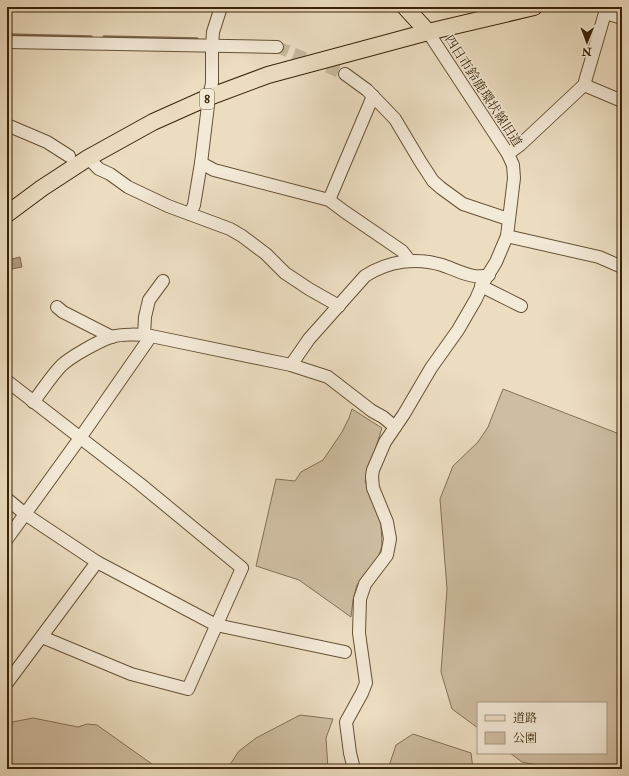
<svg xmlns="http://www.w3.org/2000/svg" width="629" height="776" viewBox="0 0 629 776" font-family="'IM FELL Double Pica','Noto Serif JP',serif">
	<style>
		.green { fill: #cebda1; stroke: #847054 }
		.water { fill: #af9d81; stroke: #806c50 }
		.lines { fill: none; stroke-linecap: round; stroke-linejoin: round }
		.stream { stroke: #806c50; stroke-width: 3.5 }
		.minor-tunnel { stroke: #c8b89c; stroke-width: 12; stroke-dasharray: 12 6; stroke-linecap: butt }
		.minor-casing { stroke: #665135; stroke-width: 14 }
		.major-casing { stroke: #392206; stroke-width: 18 }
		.minor { stroke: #f3e9d7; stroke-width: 12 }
		.major { stroke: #ecddc1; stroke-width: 16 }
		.labels { text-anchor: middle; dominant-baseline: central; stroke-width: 3; stroke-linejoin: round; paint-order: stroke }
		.shield { fill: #f3e9d7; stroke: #715e45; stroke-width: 1 }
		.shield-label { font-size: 12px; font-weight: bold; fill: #392206 }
		.street-label { font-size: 13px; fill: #392206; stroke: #f3e9d7 }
	</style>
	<rect width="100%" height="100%" fill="#ecddc1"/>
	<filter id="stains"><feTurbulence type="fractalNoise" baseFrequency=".005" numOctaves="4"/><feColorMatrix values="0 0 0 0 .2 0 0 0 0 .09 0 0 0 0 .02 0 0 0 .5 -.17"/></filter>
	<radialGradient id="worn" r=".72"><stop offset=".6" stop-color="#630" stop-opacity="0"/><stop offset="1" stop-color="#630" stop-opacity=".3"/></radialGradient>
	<g class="green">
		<path d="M 503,389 L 622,435 L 622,769 L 556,769 L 522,762 L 510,753 L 606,753 L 606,703 L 478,703 L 478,728 L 452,709 L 441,672 L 447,589 L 440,499 L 453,466 L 478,442 L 488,427 Z"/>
		<path d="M 352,409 L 382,428 L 365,481 L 381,524 L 382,546 L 377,560 L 365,573 L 357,585 L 353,600 L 351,617 L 299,580 L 256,566 L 276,479 L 295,481 L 301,472 L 323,460 L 342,432 L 349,418 Z"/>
		<path d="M 300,715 L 333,719 L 326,738 L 328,769 L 227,769 L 239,751 L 256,738 Z"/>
		<path d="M 33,718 L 78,727 L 87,724 L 97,725 L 159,769 L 7,769 L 7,723 Z"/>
		<path d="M 413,734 L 471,753 L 473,769 L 388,769 L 396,745 Z"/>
	</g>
	<path class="water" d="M 20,257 L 22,267 L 7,270 L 7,260 Z"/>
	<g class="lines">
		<g class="stream">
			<path d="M 7,35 L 91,37"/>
			<path d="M 104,37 L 197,39"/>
		</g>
		<path class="minor-tunnel" d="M 277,47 L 345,74"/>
		<defs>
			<g id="minor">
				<path d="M 7,42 L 277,47"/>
				<path d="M 345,74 L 367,90 L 395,119 L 420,161 L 433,181 L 441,188 L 463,204 L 508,219"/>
				<path d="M 584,85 L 622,101"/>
				<path d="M 7,125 L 47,142 L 69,156"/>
				<path d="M 508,154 L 520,145 L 584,85 L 605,13 L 622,18"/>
				<path d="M 88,158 L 99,169 L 110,174 L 128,187 L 168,206 L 230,229 L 242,236 L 266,254 L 285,273 L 309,289 L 339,306"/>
				<path d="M 201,163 L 214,170 L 329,200 L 345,212 L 402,251 L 410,261"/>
				<path d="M 329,200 L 373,96"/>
				<path d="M 190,214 L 194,205 L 201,163 L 209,97 L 212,83 L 212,46 L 213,32 L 221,7"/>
				<path d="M 507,236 L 599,257 L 622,267"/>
				<path d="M 481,286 L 521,306"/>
				<path d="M 57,307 L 63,312 L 112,337"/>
				<path d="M 144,335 L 145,317 L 149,300 L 163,281"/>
				<path d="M 291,365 L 328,377 L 372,411 L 383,417 L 395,427"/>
				<path d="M 7,381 L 140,484 L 242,568 L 188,689 L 131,674 L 42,637"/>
				<path d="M 33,402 C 43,390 51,376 62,365 C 72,356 99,341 111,337 C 121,334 141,334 151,336"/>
				<path d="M 7,499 L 25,514 L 97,562 L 216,625 L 345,652"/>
				<path d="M 7,539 L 80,438 L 151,336 L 291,365 L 309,339 L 365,276 C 388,261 416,257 442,265 C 457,270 473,280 489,275"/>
				<path d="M 7,683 L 97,562"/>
				<path d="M 354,769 L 350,753 L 346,722 L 362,693 L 366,683 L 359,633 L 360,599 L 365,584 L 387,555 L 390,539 L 387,522 L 373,488 L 372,476 L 373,470 L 385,442 L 404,414 L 431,368 L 458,330 L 476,299 L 483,283 L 496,262 L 507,236 L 514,178 L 513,165 L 508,154 L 428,32"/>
			</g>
			<g id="major">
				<path d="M 405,7 L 428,32"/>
				<path d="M 7,214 L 42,188 L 88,158 L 153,122 L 209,97 L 268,75 L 428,32 L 534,7"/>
			</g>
		</defs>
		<use href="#minor" class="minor-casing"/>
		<use href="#major" class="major-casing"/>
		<use href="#minor" class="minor"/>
		<use href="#major" class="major"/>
	</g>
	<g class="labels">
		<rect class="shield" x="200" y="89" width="14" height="20" rx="3"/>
		<g class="shield-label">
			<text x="207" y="99">8</text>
		</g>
		<g class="street-label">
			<text transform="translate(483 91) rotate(57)">四日市鈴鹿環状線旧道</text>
		</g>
	</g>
	<rect width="629" height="776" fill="none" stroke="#ecddc1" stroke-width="24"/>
	<rect x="8" y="8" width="613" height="760" fill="none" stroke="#392206" stroke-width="2"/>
	<rect x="12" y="12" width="605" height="752" fill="none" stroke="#392206"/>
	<rect x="477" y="702" width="130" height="52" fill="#f3e9d7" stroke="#a99983"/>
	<rect x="485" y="715" width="20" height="6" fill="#ecddc1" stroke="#a99983"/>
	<text x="513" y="722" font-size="12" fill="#392206">道路</text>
	<rect x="485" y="732" width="20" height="12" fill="#cebda1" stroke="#a99983"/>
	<text x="513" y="742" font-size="12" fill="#392206">公園</text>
	<g transform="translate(587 42) rotate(181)" stroke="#f3e9d7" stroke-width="3" paint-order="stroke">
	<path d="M0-3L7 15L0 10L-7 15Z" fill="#392206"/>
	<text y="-6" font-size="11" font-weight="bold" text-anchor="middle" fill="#392206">N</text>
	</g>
	<rect width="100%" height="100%" filter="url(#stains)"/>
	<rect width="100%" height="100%" fill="url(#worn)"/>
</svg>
